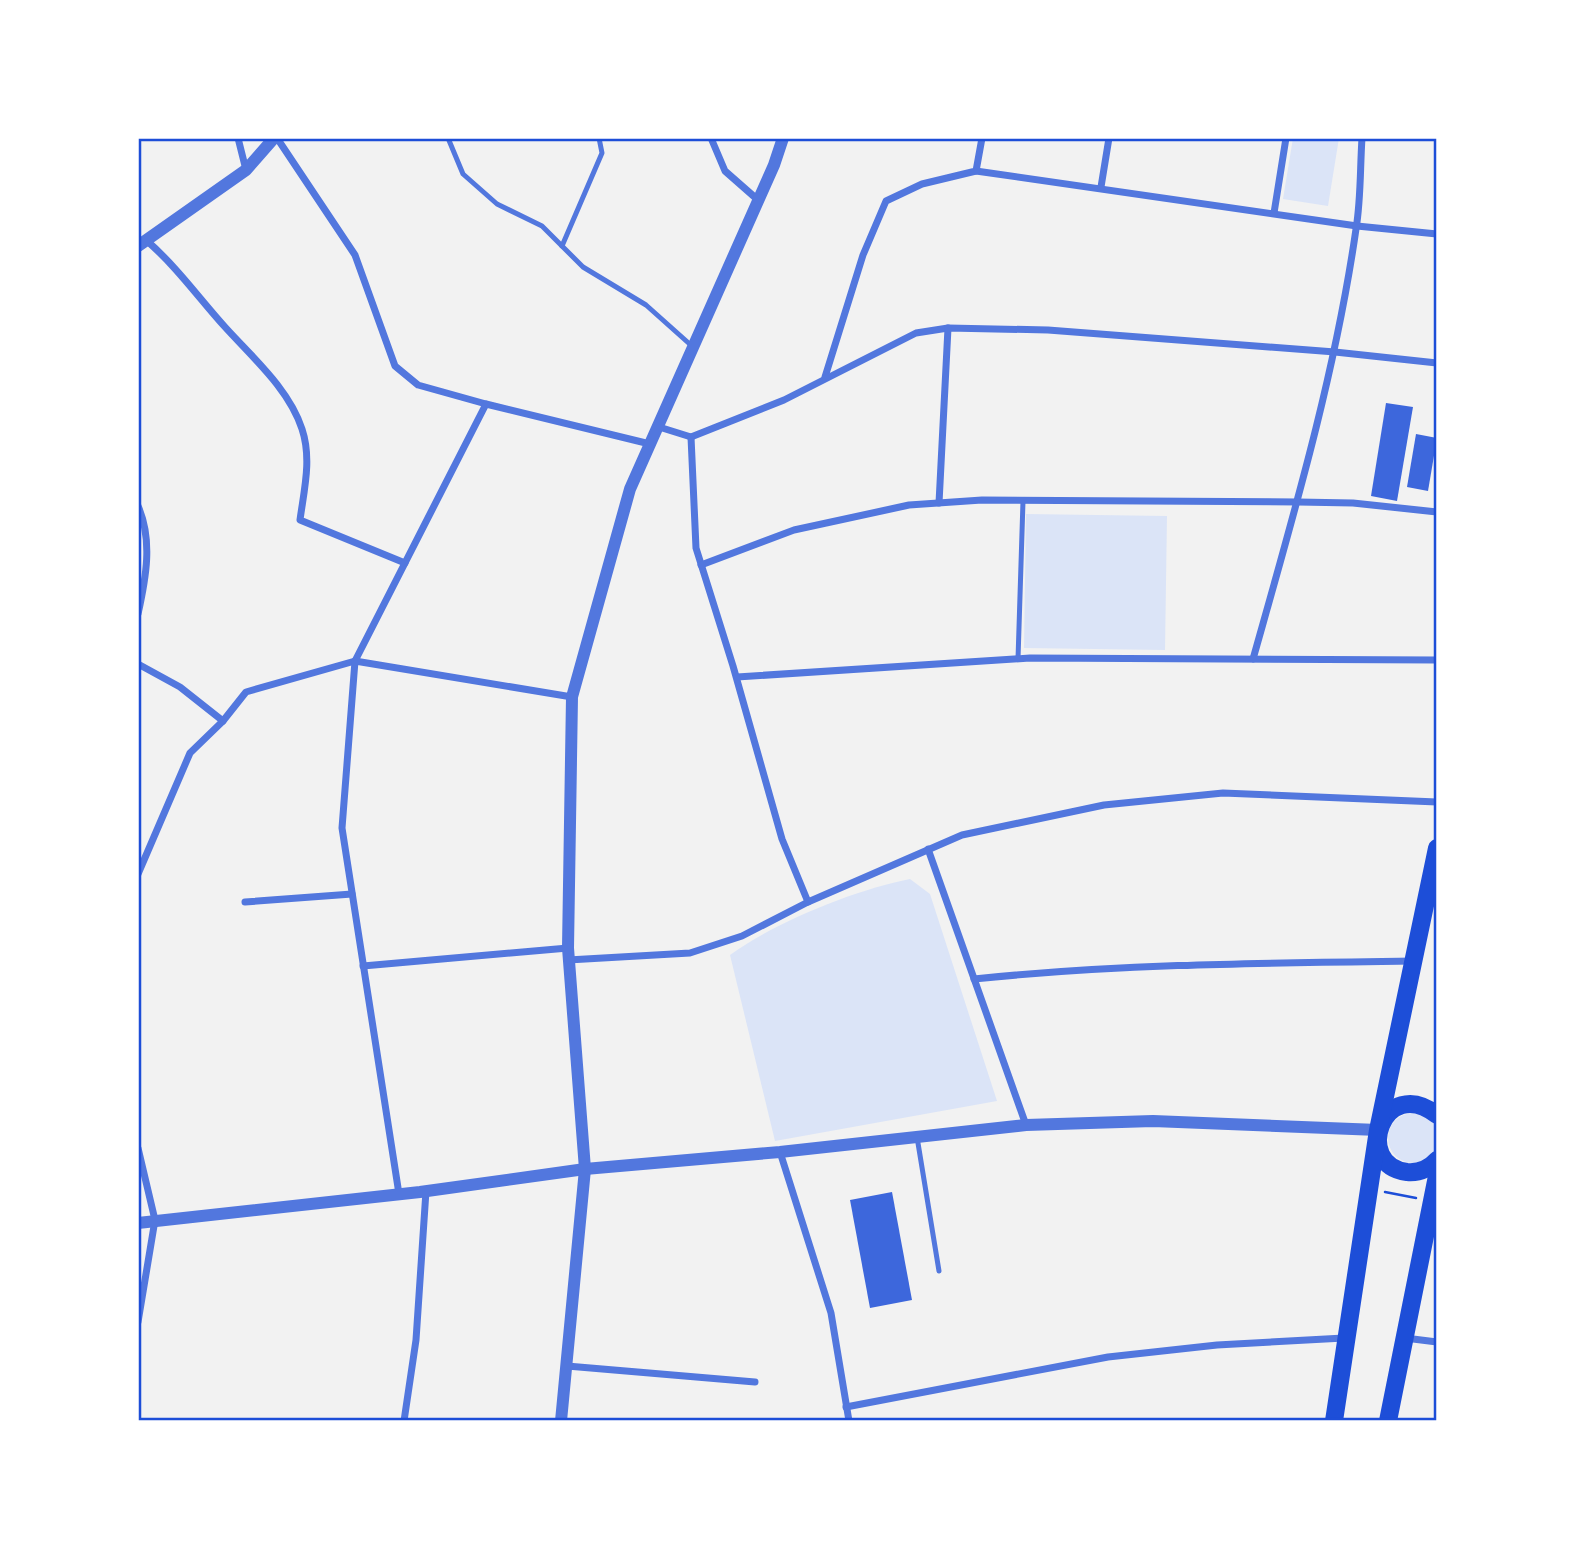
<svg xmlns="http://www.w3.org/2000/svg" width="1575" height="1559" viewBox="0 0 1575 1559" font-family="Karla,sans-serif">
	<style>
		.green { fill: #dbe4f7 }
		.building { fill: #3d67dc }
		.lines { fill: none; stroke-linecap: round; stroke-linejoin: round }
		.path { stroke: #1d4ed8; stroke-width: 2.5 }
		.service { stroke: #5277de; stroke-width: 5 }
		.minor { stroke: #5277de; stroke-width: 7 }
		.tertiary { stroke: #5277de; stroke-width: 12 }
		.trunk { stroke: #1d4ed8; stroke-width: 18 }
		.neatline { fill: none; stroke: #1d4ed8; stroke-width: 2.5 }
	</style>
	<rect width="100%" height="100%" fill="#f2f2f2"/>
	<g class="green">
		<path d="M 1293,138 L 1339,138 L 1328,206 L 1283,199 Z"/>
		<path d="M 1026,514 L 1167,516 L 1165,650 L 1024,648 Z"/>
		<path d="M 910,879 L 930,894 L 997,1101 L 775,1141 L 730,955 C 773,923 857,889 910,879 Z"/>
		<circle cx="1413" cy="1138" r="25"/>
	</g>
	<g class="building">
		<path d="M 1386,403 L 1413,407 L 1397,501 L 1371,496 Z"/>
		<path d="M 1416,434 L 1437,438 L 1428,491 L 1407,487 Z"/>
		<path d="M 892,1192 L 912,1300 L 870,1308 L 850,1200 Z"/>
	</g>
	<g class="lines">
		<path class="path" d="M 1385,1192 L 1416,1198"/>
		<g class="service">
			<path d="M 448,138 L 463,174 L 497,204 L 542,226 L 583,267 L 646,305 L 693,347"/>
			<path d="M 562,246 L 602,153 L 599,138"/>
			<path d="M 1018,659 L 1023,501"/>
			<path d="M 917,1137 L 939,1271"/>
		</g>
		<g class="minor">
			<path d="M 238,138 L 246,170"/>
			<path d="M 277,138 L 355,255 L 395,366 L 418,385 L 486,404"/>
			<path d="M 711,138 L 725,171 L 758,200"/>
			<path d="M 976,171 L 1357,226 L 1437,234"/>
			<path d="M 1101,187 L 1109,138"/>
			<path d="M 1274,213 L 1286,138"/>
			<path d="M 146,240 C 177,267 198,297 225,327 C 253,358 289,389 302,429 C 312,459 304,490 300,520 L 405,563"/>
			<path d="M 825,377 L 863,255 L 886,201 L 922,184 L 976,171 L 982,138"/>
			<path d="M 659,427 L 691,437 L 784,400 L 916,333 L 948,328 L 1048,330 L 1335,352 L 1437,363"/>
			<path d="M 691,437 L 696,548 L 733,666 L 782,839 L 808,902"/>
			<path d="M 939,503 L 948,328"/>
			<path d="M 138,506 C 153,540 146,578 138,614"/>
			<path d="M 701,565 L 794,530 L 909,505 L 982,500 L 1298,502 L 1353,503 L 1437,512"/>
			<path d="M 1253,659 C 1293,517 1335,375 1356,229 C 1361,199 1360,168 1362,138"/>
			<path d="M 138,664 L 180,687 L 223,721"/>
			<path d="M 737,677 L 1030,658 L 1437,660"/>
			<path d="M 928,849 L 1026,1125"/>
			<path d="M 138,874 L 190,753 L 223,721 L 246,692 L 355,661 L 486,404 L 650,444"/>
			<path d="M 245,902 L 352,894"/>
			<path d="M 568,960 L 690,953 L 742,936 L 808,902 L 962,835 L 1104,805 L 1223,793 L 1437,802"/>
			<path d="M 363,966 L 568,948"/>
			<path d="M 974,979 C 1119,964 1265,963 1411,961"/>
			<path d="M 138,1148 L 155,1220 L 138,1322"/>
			<path d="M 780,1152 L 831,1313 L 849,1421"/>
			<path d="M 399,1194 L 342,828 L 355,661 L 572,697"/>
			<path d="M 1405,1338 L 1437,1342"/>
			<path d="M 567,1366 L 755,1382"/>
			<path d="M 846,1407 L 1108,1357 L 1217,1345 L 1344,1338"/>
			<path d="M 404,1421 L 416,1340 L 426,1191"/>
		</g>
		<g class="tertiary">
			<path d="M 138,246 L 246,170 L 274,138"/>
			<path d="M 138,1223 L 420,1192 L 585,1169 L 780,1152 L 1026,1125 L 1153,1121 L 1378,1130"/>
			<path d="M 561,1421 L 585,1169 L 568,948 L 572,697 L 630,489 L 774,165 L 783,138"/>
		</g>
		<g class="trunk">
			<path d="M 1437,1115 C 1383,1073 1352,1165 1407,1172 C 1419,1173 1429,1169 1437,1160"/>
			<path d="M 1334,1421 L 1378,1130 L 1437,848"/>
			<path d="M 1388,1421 L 1437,1176"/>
		</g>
	</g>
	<rect width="1575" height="1559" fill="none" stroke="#ffffff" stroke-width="280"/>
	<rect x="140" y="140" width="1295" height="1279" class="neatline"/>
</svg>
